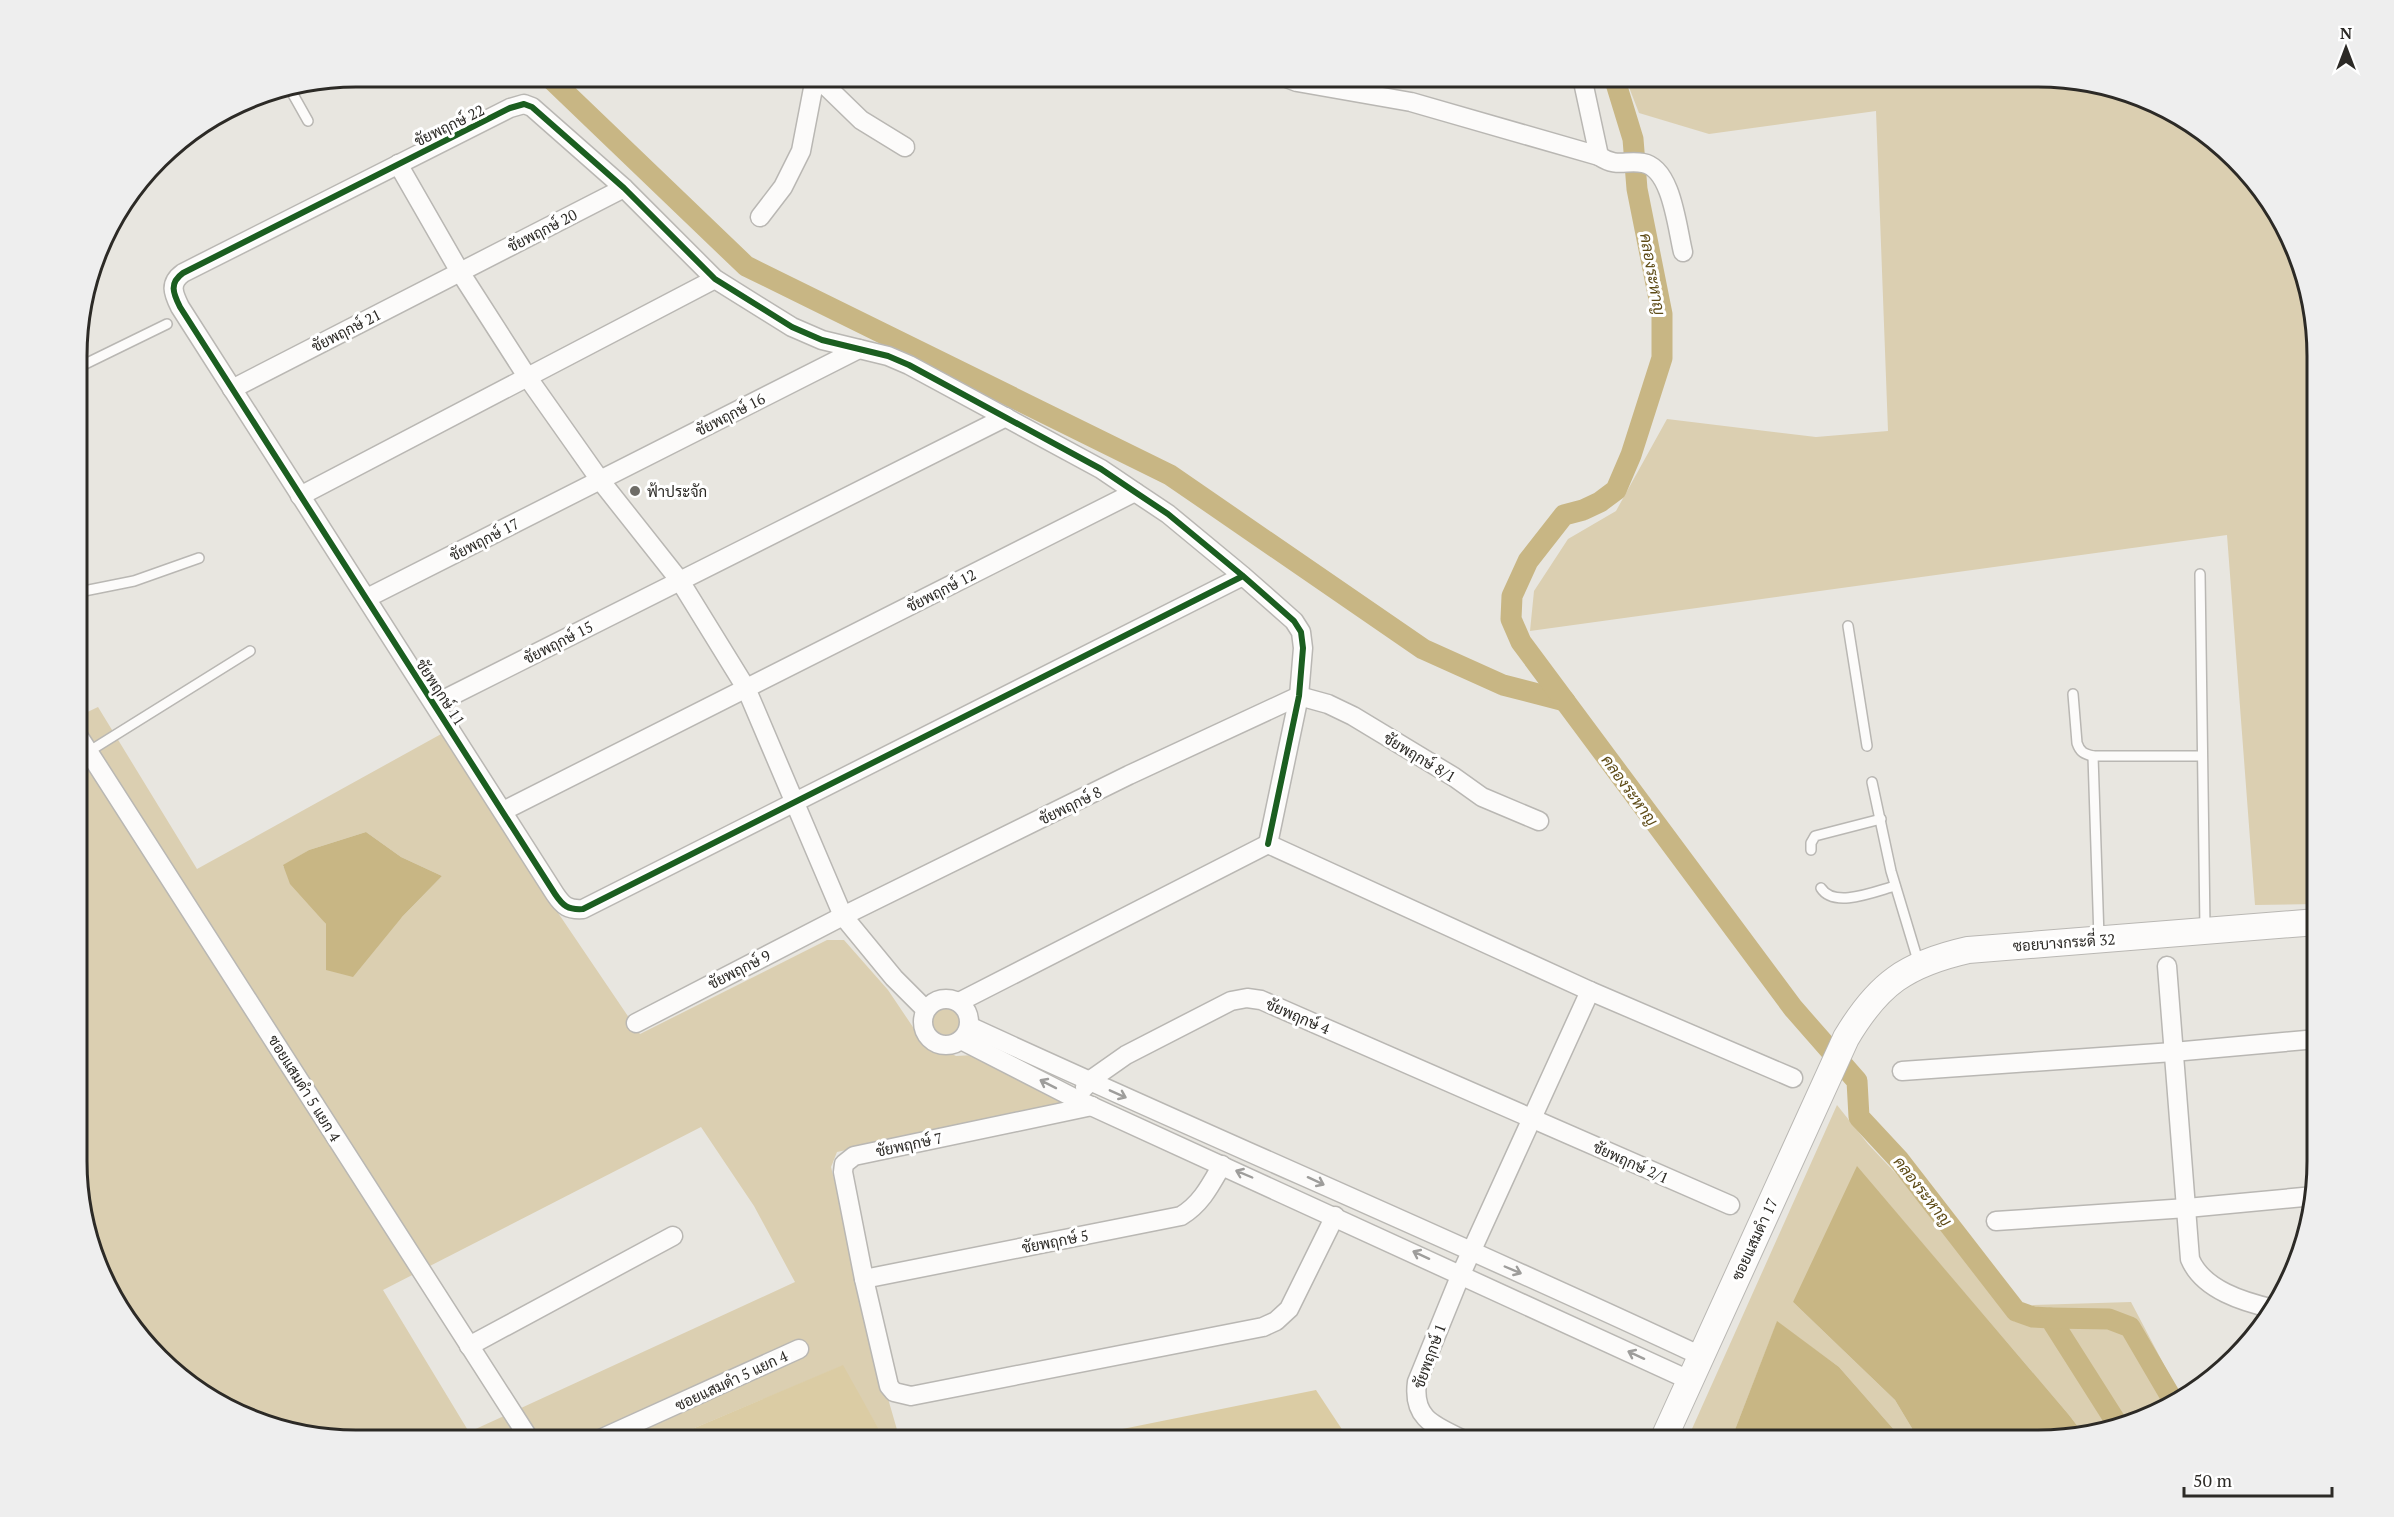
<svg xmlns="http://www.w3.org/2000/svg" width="2394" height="1517" viewBox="0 0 2394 1517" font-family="'PT Serif',Sarabun,serif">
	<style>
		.green { fill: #dbcfb1; fill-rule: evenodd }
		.forest { fill: #dbcca4 }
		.water { fill: #c8b684 }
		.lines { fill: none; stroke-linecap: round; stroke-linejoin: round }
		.canal { stroke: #c8b684; stroke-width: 21 }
		.lane-casing { stroke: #b9b7b3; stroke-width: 12 }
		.street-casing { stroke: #b9b7b3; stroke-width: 21 }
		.secondary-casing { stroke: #b9b7b3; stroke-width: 28 }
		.lane { stroke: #fcfbfa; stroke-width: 9 }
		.street { stroke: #fcfbfa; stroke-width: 18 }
		.secondary { stroke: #fcfbfa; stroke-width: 26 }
		.cycleway-casing { stroke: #fff; stroke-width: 10 }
		.cycleway { stroke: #1b5e20; stroke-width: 6 }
		.oneway { stroke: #9e9d9b }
		.poi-dot { fill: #6e6c67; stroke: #fff; stroke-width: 2 }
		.labels { text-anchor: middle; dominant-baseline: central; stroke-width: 6; stroke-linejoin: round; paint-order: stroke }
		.street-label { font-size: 15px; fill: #2c2a26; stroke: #fff }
		.poi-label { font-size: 15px; fill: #2c2a26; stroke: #fff; text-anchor: start }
		.water-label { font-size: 16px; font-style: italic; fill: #5e4b16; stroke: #fff }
		.rim { fill: none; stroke: #2c2a26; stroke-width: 3 }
	</style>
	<rect width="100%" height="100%" fill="#e8e6e0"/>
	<g class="green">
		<path d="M 1625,77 L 2039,77 L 2111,86 L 2193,123 L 2280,216 L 2317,338 L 2317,904 L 2255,905 L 2227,535 L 1530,631 L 1534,591 L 1568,539 L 1616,511 L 1667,419 L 1816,437 L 1888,431 L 1876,111 L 1709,134 L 1639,113 Z"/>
		<path d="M 98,707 L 197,869 L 443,733 L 550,901 L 640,1034 L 827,940 L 844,940 L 888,990 L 921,1039 L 956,1056 L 974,1055 L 1064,1103 L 837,1152 L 831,1167 L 889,1402 L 900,1440 L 885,1440 L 842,1366 L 666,1440 L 355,1440 L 266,1426 L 201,1394 L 123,1316 L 79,1197 L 79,716 ZM 366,832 L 401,857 L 442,876 L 402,917 L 326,970 L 326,924 L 283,866 L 309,850 ZM 701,1127 L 754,1206 L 795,1282 L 469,1432 L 383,1290 Z"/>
		<circle cx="947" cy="1023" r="15"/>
		<path d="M 1837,1105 L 1868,1144 L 1900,1178 L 2015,1322 L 2033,1305 L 2131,1302 L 2182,1399 L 2178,1403 L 2082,1432 L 2069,1415 L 1888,1203 L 1793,1302 L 1895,1400 L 1919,1440 L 1903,1440 L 1839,1367 L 1777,1322 L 1731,1440 L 1687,1440 Z"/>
	</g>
	<g class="forest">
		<path d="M 843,1365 L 885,1440 L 666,1440 Z"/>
		<path d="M 1316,1390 L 1349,1440 L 1068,1440 Z"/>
	</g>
	<g class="water">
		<path d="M 366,832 L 401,857 L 442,876 L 402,917 L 353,977 L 326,970 L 326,924 L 290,884 L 283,865 L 309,850 Z"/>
		<path d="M 1857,1166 L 2069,1415 L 2082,1432 L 2056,1440 L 1919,1440 L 1895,1400 L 1793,1302 Z"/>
		<path d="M 1777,1321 L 1839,1367 L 1903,1440 L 1731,1440 Z"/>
	</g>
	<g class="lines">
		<g class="canal">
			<path d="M 549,77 L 746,266 L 1170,475 L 1423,649 L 1503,685 L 1565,701"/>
			<path d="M 1614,77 L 1633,139 L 1637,189 L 1662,314 L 1662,358 L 1631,455 L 1616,490 L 1600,502 L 1583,510 L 1564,515 L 1528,561 L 1512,596 L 1511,619 L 1521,642 L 1793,1008 L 1857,1081 L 1859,1117 L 1899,1160 L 2016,1311 L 2033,1317 L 2050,1318 L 2116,1422"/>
			<path d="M 2050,1318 L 2109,1319 L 2130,1327 L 2175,1404"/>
		</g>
		<defs>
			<g id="lane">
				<path d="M 290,89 L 308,121"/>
				<path d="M 1351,91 L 1372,77"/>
				<path d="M 79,367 L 167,324"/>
				<path d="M 2200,574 L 2205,928"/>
				<path d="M 79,592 L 134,581 L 199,558"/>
				<path d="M 1848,626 L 1867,746"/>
				<path d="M 2073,694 L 2077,743 C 2080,752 2084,754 2093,756"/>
				<path d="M 88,752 L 250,651"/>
				<path d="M 1872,782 L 1891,871 L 1919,964"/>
				<path d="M 1811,850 L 1811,843 L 1815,836 L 1881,819"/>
				<path d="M 1821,888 C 1834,909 1876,891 1895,886"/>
				<path d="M 2099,938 L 2093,756 L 2202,756"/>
			</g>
			<g id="street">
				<path d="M 813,77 L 828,88 L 861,120 L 905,147"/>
				<path d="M 1284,77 L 1297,82 L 1411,102 L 1599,156"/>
				<path d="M 1582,77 L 1599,156 C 1617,168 1625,160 1643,163 C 1672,168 1677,228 1683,252"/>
				<path d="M 398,164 L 460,272 L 528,378 L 600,480 L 680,581 L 746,688 L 843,916 L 894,978 L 926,1010"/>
				<path d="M 760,217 L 783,187 L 801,151 L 815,78"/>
				<path d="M 232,389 L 624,188"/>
				<path d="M 300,496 L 715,279"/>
				<path d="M 1243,576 L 583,909 C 568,910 563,906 555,894 L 180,307 C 173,293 169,283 183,273 L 510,108 L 524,104 L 532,107 L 624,188 L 715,279 L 792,327 L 822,340 L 888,356 L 909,365 L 1101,469 L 1135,492 L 1168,514 L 1243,576 L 1294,621 L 1301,632 L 1303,648 L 1299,696 L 1268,844"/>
				<path d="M 367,598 L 859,349"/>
				<path d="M 435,704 L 1006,417"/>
				<path d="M 79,737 L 530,1440"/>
				<path d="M 503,811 L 1135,492"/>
				<path d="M 1268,844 L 1590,991 L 1793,1078"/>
				<path d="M 2167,966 L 2190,1259 C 2203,1290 2244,1302 2274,1309"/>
				<circle cx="946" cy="1022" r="23"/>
				<path d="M 959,1002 L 1268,844"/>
				<path d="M 636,1023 L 843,916 L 1129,775 L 1299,696 L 1328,704 L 1353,716 L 1454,777 L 1482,797 L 1539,821"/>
				<path d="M 969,1026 C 1212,1138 1458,1242 1701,1356"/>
				<path d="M 961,1040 L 1078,1100 L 1689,1380"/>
				<path d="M 1902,1071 L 2173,1052 L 2317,1039"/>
				<path d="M 1085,1087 L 1089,1081 L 1126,1055 L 1231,1001 L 1247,998 L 1261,1000 L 1730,1205"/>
				<path d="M 1092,1106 L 854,1156 L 844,1164 L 843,1172 L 864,1279 L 889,1386 L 894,1392 L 911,1396 L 1263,1327 L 1276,1321 L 1289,1309 L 1335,1216"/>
				<path d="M 1996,1221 L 2187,1208 L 2314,1196"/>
				<path d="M 864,1279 L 1181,1216 C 1201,1204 1210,1186 1222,1165"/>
				<path d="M 469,1346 L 673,1236"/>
				<path d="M 598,1440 L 799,1349"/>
				<path d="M 1464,1440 C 1435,1426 1412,1419 1417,1382 L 1461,1274 L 1590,991"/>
			</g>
			<path id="secondary" d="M 1663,1440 L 1846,1038 C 1878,984 1906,964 1968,950 L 2317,922"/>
		</defs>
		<use href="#lane" class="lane-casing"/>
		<use href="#street" class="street-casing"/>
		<use href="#secondary" class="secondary-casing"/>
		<use href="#lane" class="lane"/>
		<use href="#street" class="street"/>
		<use href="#secondary" class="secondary"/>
		<defs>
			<path id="cycleway" d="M 1243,576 L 583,909 C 568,910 563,906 555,894 L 180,307 C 173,293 169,283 183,273 L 510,108 L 524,104 L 532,107 L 624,188 L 715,279 L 792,327 L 822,340 L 888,356 L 909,365 L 1101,469 L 1135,492 L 1168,514 L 1243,576 L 1294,621 L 1301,632 L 1303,648 L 1299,696 L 1268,844"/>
		</defs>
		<use href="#cycleway" class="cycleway-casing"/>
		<use href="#cycleway" class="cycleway"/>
	</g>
	<defs><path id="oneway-shaft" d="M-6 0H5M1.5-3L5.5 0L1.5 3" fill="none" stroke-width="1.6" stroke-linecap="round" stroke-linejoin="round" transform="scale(1.5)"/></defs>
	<g class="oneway">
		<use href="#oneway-shaft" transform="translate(1048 1084) rotate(-153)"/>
		<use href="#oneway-shaft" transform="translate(1118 1094) rotate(24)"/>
		<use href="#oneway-shaft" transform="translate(1244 1174) rotate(-157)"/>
		<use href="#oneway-shaft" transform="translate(1316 1181) rotate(25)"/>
		<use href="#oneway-shaft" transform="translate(1421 1255) rotate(-155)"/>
		<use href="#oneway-shaft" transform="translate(1513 1270) rotate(23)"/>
		<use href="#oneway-shaft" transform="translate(1636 1355) rotate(-155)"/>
	</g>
	<circle class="poi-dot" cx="635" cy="491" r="6"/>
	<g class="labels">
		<g class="street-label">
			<text transform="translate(449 125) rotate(-26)">ชัยพฤกษ์ 22</text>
			<text transform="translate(542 230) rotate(-27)">ชัยพฤกษ์ 20</text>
			<text transform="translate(346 330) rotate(-27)">ชัยพฤกษ์ 21</text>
			<text transform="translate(730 414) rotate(-27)">ชัยพฤกษ์ 16</text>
			<text transform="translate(484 539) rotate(-27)">ชัยพฤกษ์ 17</text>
			<text transform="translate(941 590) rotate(-27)">ชัยพฤกษ์ 12</text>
			<text transform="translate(558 642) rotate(-27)">ชัยพฤกษ์ 15</text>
			<text transform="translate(441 692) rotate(57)">ชัยพฤกษ์ 11</text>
			<text transform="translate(1420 757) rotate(31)">ชัยพฤกษ์ 8/1</text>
			<text transform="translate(1070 805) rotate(-26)">ชัยพฤกษ์ 8</text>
			<text transform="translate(2064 942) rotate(-4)">ซอยบางกระดี่ 32</text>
			<text transform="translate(739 969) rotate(-27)">ชัยพฤกษ์ 9</text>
			<text transform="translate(1298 1016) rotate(23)">ชัยพฤกษ์ 4</text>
			<text transform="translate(305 1088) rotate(58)">ซอยแสมดำ 5 แยก 4</text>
			<text transform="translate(909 1144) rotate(-12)">ชัยพฤกษ์ 7</text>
			<text transform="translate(1631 1162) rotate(24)">ชัยพฤกษ์ 2/1</text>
			<text transform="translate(1754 1239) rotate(-65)">ซอยแสมดำ 17</text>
			<text transform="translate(1055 1241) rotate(-11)">ชัยพฤกษ์ 5</text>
			<text transform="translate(1429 1356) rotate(-70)">ชัยพฤกษ์ 1</text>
			<text transform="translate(731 1380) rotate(-25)">ซอยแสมดำ 5 แยก 4</text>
		</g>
		<g class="poi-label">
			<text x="647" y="491">ฟ้าประจัก</text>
		</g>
		<g class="water-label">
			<text transform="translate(1653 274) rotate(80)">คลองระหาญ</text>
			<text transform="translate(1630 790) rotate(54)">คลองระหาญ</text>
			<text transform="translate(1923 1191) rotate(52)">คลองระหาญ</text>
		</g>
	</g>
	<path d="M0 0H2394V1517H0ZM356 87H2038A269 269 0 0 1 2307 356V1161A269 269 0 0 1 2038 1430H356A269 269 0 0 1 87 1161V356A269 269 0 0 1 356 87Z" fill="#eee" fill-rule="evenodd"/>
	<path class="rim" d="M356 87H2038A269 269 0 0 1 2307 356V1161A269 269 0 0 1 2038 1430H356A269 269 0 0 1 87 1161V356A269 269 0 0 1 356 87Z"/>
	<g transform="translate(2346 48)" stroke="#ffffff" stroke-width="4.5" paint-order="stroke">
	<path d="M0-4.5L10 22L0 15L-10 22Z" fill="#2c2a26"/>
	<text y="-9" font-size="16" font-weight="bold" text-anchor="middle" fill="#2c2a26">N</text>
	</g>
	<path d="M2184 1487v9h148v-9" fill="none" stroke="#2c2a26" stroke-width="3"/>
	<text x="2193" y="1487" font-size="18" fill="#2c2a26" stroke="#ffffff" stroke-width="4.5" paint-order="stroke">50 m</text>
</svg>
